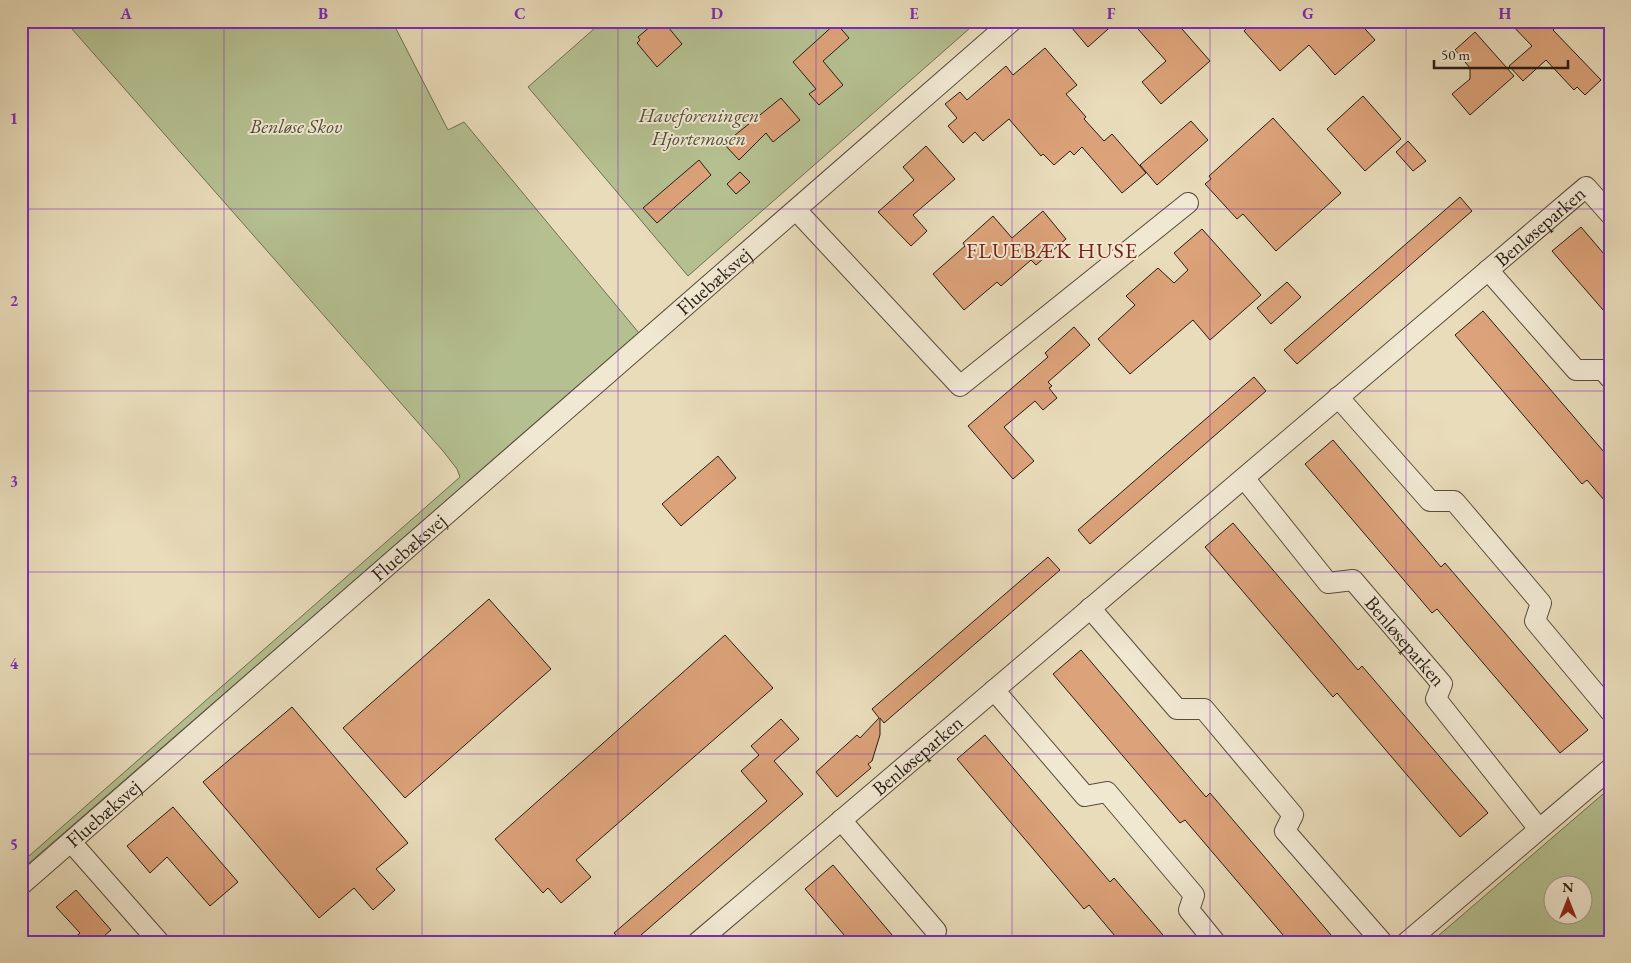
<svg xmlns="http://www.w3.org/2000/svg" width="1631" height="963" viewBox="0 0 1631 963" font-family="'EB Garamond',serif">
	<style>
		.green { fill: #b5c091; stroke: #6e6e52; fill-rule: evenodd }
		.building { fill: #dca279; stroke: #261c12 }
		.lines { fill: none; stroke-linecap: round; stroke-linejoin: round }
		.minor-casing { stroke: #574c3c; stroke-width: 22 }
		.minor { stroke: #f1e8d2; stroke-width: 20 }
		.grid { fill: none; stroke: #7b2cbf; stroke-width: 1; stroke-opacity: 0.55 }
		.labels { text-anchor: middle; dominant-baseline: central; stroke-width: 4; stroke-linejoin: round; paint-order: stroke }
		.park-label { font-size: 20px; font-style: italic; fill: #514d38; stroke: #f1e8d2 }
		.street-label { font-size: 20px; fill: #261c12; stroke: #f1e8d2 }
		.quarter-label { font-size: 22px; letter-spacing: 1px; fill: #7a1f14; stroke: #f1e8d2 }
		.neatline { fill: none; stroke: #7b2cbf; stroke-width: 2 }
		.grid-label { font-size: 16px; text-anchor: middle; font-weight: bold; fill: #7b2cbf }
	</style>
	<rect width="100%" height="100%" fill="#e9dcba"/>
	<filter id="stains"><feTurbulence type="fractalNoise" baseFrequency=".004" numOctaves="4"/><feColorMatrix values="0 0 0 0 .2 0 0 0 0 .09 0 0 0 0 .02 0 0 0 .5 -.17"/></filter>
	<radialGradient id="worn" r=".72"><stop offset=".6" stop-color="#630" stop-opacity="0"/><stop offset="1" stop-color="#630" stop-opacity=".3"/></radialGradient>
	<g class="green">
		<path d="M 65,21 L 392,21 L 448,130 L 464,122 L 639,333 L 21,870 L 21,863 L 460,477 L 457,469 L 443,451 Z"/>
		<path d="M 603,21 L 978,21 L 688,276 L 528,87 Z"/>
		<path d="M 1610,788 L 1610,942 L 1431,942 ZM 1554,886 L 1584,886 L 1584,916 L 1554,916 Z"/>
	</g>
	<g class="building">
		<path d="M 657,21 L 663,21 L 682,44 L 657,67 L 637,43 L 640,40 L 638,37 Z"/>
		<path d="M 1066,21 L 1117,21 L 1088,47 Z"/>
		<path d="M 1131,21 L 1175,21 L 1210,61 L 1161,104 L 1142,82 L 1166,61 Z"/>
		<path d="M 1254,21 L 1358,21 L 1375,40 L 1335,75 L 1309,45 L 1280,71 L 1244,31 Z"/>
		<path d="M 1508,21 L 1562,21 L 1553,30 L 1601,80 L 1585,95 L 1577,87 L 1574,90 L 1546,60 L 1523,81 L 1509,66 L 1532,46 Z"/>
		<path d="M 836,23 L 849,38 L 823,61 L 843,85 L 819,105 L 809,94 L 816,89 L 793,62 Z"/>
		<path d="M 1475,32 L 1514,76 L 1470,115 L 1452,94 L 1470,79 L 1470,68 L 1455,50 Z"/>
		<path d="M 1045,48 L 1077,85 L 1066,94 L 1086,117 L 1084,119 L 1104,141 L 1112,134 L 1146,173 L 1122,193 L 1082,147 L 1074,155 L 1070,151 L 1054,165 L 1043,154 L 1041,156 L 1009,119 L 983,141 L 975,132 L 963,143 L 948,126 L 957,118 L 945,104 L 960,92 L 967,100 L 1006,66 L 1013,75 Z"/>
		<path d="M 1363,96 L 1401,139 L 1365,171 L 1327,129 Z"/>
		<path d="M 781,98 L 800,120 L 773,142 L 766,133 L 739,160 L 724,144 Z"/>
		<path d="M 1273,118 L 1341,193 L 1276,251 L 1243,214 L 1237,219 L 1205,184 L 1211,179 L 1209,176 Z"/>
		<path d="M 1191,121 L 1208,140 L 1157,185 L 1140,165 Z"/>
		<path d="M 1408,141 L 1426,161 L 1413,171 L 1396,152 Z"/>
		<path d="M 926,146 L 955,179 L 913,215 L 927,231 L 911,246 L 878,212 L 914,180 L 903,167 Z"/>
		<path d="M 699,160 L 711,175 L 657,223 L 643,208 Z"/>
		<path d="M 740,172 L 750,182 L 736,194 L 727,184 Z"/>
		<path d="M 1460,197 L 1472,211 L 1297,364 L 1284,350 Z"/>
		<path d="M 1043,211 L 1066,239 L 1036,265 L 1031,260 L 1001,286 L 997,282 L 964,310 L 933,274 L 965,246 L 963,243 L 993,216 L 1012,238 Z"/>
		<path d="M 1581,227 L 1610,261 L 1610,318 L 1552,251 Z"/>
		<path d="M 1202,229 L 1261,295 L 1210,340 L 1193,320 L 1130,374 L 1098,339 L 1135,305 L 1126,296 L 1158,268 L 1174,283 L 1188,270 L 1174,253 Z"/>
		<path d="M 1287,282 L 1301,297 L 1271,324 L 1257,308 Z"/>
		<path d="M 1483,311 L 1610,459 L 1610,507 L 1587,480 L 1582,484 L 1455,335 Z"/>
		<path d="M 1074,327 L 1090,345 L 1048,382 L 1052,386 L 1049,388 L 1057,398 L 1043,410 L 1035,401 L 1004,427 L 1034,461 L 1013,479 L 968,426 L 1048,357 L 1045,353 Z"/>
		<path d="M 1254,377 L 1266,391 L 1090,544 L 1078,530 Z"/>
		<path d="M 1333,440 L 1441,567 L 1445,563 L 1588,730 L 1560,753 L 1437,609 L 1432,613 L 1305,464 Z"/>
		<path d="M 718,456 L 736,478 L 681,526 L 662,504 Z"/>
		<path d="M 1233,523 L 1358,670 L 1362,666 L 1488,813 L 1460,837 L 1337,693 L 1333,697 L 1205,547 Z"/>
		<path d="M 1048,557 L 1060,570 L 884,723 L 880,718 L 880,735 L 872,761 L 868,764 L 871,768 L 837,797 L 816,772 L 857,735 L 860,738 L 879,718 L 872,709 Z"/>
		<path d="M 489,599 L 551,669 L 405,798 L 343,728 Z"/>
		<path d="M 725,635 L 773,688 L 576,860 L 591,877 L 561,903 L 548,888 L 543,893 L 495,839 Z"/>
		<path d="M 1081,650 L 1206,797 L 1210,793 L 1337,942 L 1289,942 L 1185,820 L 1180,823 L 1053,674 Z"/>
		<path d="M 292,707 L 408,843 L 376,869 L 395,890 L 373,910 L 354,888 L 319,918 L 203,782 Z"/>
		<path d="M 781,719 L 799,739 L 774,761 L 803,794 L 633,942 L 622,942 L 614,933 L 767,801 L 741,771 L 759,755 L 751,746 Z"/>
		<path d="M 985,735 L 1110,882 L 1114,878 L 1169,942 L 1120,942 L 1089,905 L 1084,909 L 957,759 Z"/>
		<path d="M 173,807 L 238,882 L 210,906 L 167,857 L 150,873 L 127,846 Z"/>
		<path d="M 833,865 L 898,942 L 850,942 L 805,889 Z"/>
		<path d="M 76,890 L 111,930 L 97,942 L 70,942 L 80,933 L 56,907 Z"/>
	</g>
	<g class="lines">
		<defs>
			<g id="minor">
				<path d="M 796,210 L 960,386 L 1188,203"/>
				<path d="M 1488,270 L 1576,370 L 1603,370 L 1610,378"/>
				<path d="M 1338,397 L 1430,501 L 1454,501 L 1456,503 L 1541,603 L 1535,621 L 1610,711"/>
				<path id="s1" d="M 1244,478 L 1328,583 L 1353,580 L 1442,684 L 1436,699 L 1539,829"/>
				<path d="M 1090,608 L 1177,709 L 1204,709 L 1293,815 L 1285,831 L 1382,942"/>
				<path d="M 994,690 L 1085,796 L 1107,792 L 1194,895 L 1189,910 L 1215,942"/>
				<path d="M 841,820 L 936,931"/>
				<path d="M 71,842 L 159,942"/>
				<path id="s2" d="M 21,885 L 1012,21"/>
				<path id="s3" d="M 698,942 L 1586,187 L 1610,214"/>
				<path d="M 1407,942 L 1610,769"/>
			</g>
		</defs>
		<use href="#minor" class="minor-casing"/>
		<use href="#minor" class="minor"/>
	</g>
	<path class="grid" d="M 224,21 L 224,942M 422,21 L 422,942M 618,21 L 618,942M 816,21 L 816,942M 1012,21 L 1012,942M 1210,21 L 1210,942M 1406,21 L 1406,942M 21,209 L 1610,209M 21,391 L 1610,391M 21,572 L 1610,572M 21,754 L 1610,754"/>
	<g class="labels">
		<g class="park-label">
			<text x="699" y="115">Haveforeningen<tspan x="699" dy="23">Hjortemosen</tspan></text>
			<text x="296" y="126">Benløse Skov</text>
		</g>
		<g class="street-label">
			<text stroke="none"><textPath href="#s3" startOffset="1105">Benløseparken</textPath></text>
			<text stroke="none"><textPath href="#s2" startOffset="919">Fluebæksvej</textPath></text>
			<text stroke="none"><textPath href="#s2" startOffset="514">Fluebæksvej</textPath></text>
			<text stroke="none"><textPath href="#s1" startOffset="240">Benløseparken</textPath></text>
			<text stroke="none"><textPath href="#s3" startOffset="288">Benløseparken</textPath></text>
			<text stroke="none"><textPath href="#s2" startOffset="109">Fluebæksvej</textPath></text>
		</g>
		<g class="quarter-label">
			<text x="1052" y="250">FLUEBÆK HUSE</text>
		</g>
	</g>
	<rect width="1631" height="963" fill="none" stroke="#e9dcba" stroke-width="55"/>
	<g transform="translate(1568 900)"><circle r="24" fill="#f1e8d2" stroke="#a09685"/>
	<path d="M0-4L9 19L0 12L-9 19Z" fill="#8f2418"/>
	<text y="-8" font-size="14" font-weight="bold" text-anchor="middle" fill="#261c12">N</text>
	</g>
	<path d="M1434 60v8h134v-8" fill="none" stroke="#261c12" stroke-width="2.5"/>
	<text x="1441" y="60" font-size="15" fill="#261c12" stroke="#f1e8d2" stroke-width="4" paint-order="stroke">50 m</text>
	<rect x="28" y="28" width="1576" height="908" class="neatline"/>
	<g class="grid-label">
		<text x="126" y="19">A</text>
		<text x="323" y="19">B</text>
		<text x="520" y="19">C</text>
		<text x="717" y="19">D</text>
		<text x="914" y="19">E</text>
		<text x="1111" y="19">F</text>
		<text x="1308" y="19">G</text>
		<text x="1505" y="19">H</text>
		<text x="14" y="124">1</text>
		<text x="14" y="306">2</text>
		<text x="14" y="487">3</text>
		<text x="14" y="669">4</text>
		<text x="14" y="850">5</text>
	</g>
	<rect width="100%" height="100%" filter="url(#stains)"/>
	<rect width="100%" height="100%" fill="url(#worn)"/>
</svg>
